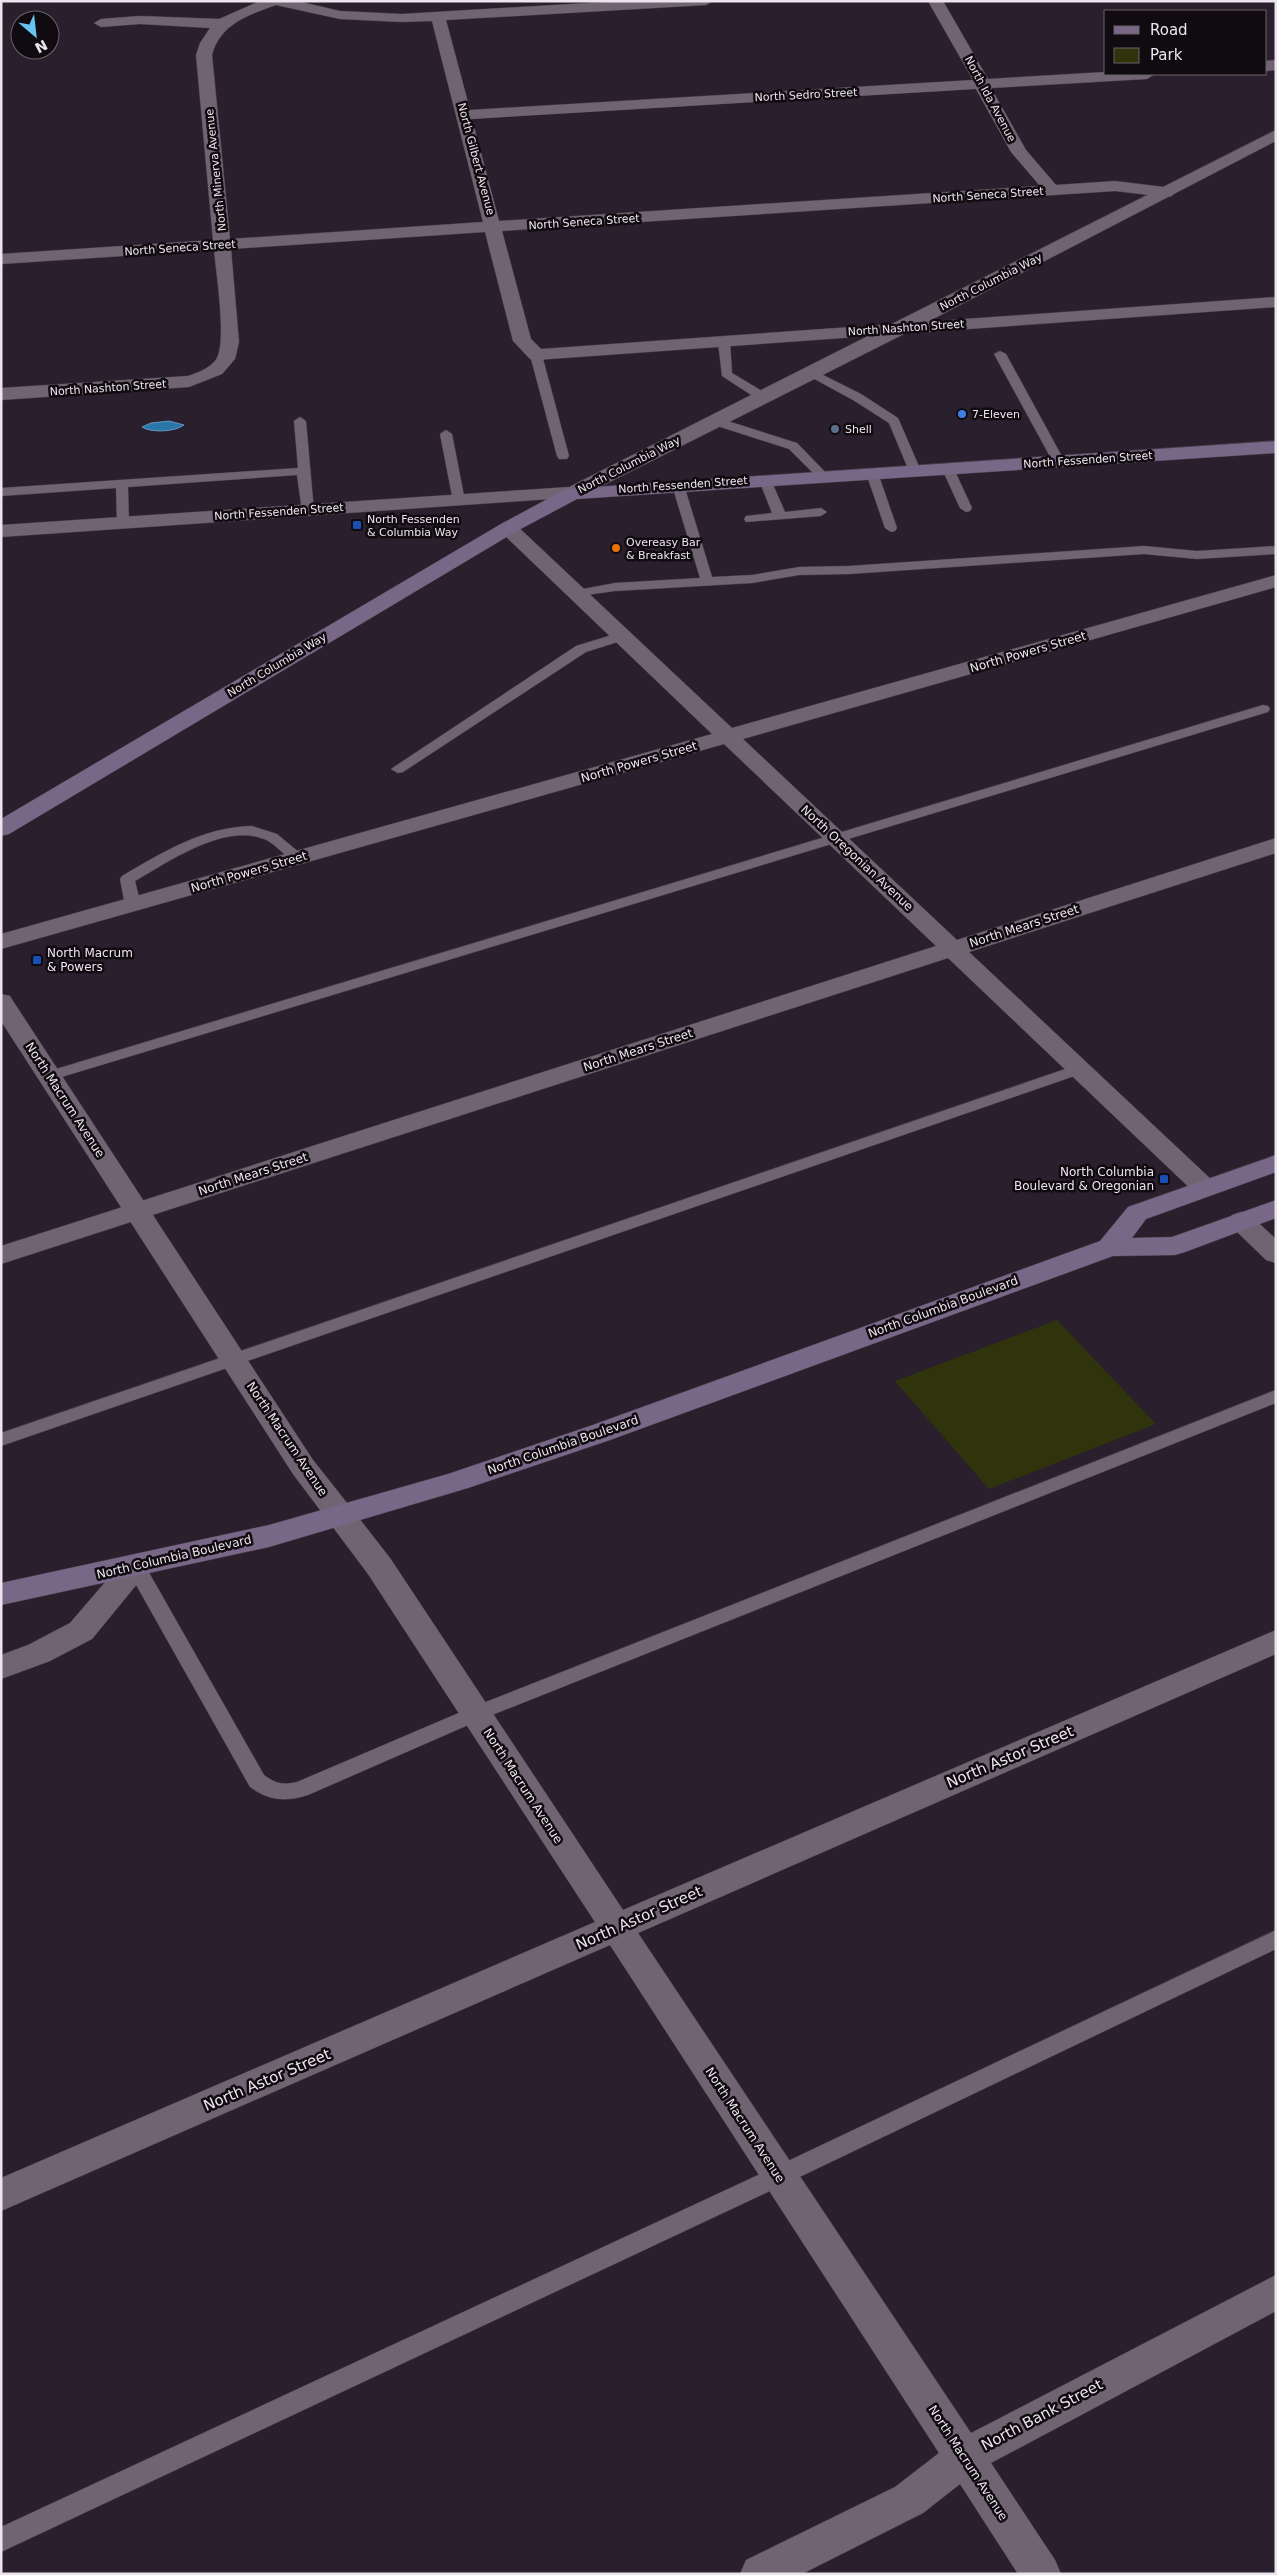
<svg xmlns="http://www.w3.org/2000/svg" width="1277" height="2575" viewBox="0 0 1277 2575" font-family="'DejaVu Sans',sans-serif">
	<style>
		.green { fill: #30340d }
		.water { fill: #2976a9; stroke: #6497be }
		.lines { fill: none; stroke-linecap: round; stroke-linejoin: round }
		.service-casing { stroke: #473e48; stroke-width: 1 }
		.minor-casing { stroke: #473e48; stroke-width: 1 }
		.tertiary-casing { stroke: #473e48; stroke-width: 1 }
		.secondary-casing { stroke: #473e48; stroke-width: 1 }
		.service { fill: #706372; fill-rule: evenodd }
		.minor { fill: #706372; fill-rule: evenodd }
		.tertiary { fill: #706372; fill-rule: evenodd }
		.secondary { fill: #796787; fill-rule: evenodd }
		.shop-dot { fill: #3f7fe0; stroke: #100b10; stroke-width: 2 }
		.service-dot { fill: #5c6f8a; stroke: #100b10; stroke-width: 2 }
		.transit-dot { fill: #1a4fb4; stroke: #100b10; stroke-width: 2 }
		.food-dot { fill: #e8710a; stroke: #100b10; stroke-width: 2 }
		.labels { text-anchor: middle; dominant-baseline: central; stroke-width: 5; stroke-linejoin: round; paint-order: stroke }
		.far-street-label { font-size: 11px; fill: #ede5ee; stroke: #100b10 }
		.far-poi-label { font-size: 11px; fill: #ede5ee; stroke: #100b10; text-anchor: start }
		.street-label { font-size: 12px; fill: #ede5ee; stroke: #100b10 }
		.poi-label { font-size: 12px; fill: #ede5ee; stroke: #100b10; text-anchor: start }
		.near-street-label { font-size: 15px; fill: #ede5ee; stroke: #100b10 }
	</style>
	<rect width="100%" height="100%" fill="#2a1f2c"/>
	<path class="green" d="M 1057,1320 L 1156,1424 L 989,1489 L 895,1381 Z"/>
	<path class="water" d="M 169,421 L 184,425 C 175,432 151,433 142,427 L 151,423 Z"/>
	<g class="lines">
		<defs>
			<g id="service">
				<path d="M 724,339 L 730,342 L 732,373 L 767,394 L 767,400 L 759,400 L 722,376 L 718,342 Z"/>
				<path d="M 1000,351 L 1006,354 L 1065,462 L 1063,465 L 1059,466 L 1053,462 L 994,354 Z"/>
				<path d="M 536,352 L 542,355 L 569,456 L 567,459 L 559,459 L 557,456 L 530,355 Z"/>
				<path d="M 811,369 L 861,394 L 898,418 L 921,471 L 919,474 L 915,475 L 909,471 L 889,423 L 853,400 L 807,375 L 807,371 Z"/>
				<path d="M 300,417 L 306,421 L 314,511 L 312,514 L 308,515 L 302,511 L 297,475 L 128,487 L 129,523 L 123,527 L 117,523 L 116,488 L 1,496 L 1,488 L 298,468 L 294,421 Z"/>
				<path d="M 715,417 L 797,443 L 829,476 L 823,480 L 819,479 L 789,449 L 711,424 L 709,421 Z"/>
				<path d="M 446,430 L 452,434 L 465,501 L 459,505 L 453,501 L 440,434 Z"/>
				<path d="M 948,465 L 954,469 L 972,508 L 970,511 L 966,512 L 960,508 L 942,469 Z"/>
				<path d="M 872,469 L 878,473 L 897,528 L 895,531 L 891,532 L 885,528 L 866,473 Z"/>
				<path d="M 765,476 L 771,480 L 785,512 L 821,508 L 827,512 L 821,516 L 746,522 L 744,519 L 746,516 L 772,513 L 759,480 Z"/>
				<path d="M 678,481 L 684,485 L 712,577 L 752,575 L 799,567 L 849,566 L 1144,546 L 1197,551 L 1276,546 L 1276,554 L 1197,559 L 1144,554 L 849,574 L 799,575 L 752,583 L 615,591 L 572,597 L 570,594 L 572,591 L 615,583 L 700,578 L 672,485 Z"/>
				<path d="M 622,632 L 627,633 L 629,636 L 627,639 L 586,652 L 403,772 L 398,773 L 391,769 L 576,646 Z"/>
				<path d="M 1263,705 L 1268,706 L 1270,709 L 1268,712 L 55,1079 L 43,1079 L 41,1076 L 43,1073 Z"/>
				<path d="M 252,826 L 277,834 L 306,858 L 299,862 C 285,859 277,844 264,839 C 224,823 168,862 135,881 L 141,905 L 133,910 L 125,905 L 120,879 L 122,876 C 163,852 203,827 252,826 Z"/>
				<path d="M 1080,1064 L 1088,1069 L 1086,1072 L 1,1446 L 1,1433 Z"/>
				<path d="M 1276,1390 L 1276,1403 L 482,1719 L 308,1795 C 286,1802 269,1801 250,1787 L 126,1567 L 129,1562 L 136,1560 L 143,1562 L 264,1775 C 276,1784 283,1785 297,1782 L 468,1709 Z"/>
				<path d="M 1276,1930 L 1276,1949 L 787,2183 L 1,2552 L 1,2527 L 771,2169 Z"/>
			</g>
			<g id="minor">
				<path d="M 260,1 L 297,1 L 340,11 L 402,14 L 622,1 L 713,1 L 706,5 L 446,20 L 470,110 L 973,80 L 928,1 L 943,1 L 988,79 L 1106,72 L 1106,74 L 1155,74 L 1147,79 L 991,88 L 1026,150 L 1056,185 L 1115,181 L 1172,188 L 1174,192 L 1172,196 L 1166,197 L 1115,191 L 502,231 L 531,339 L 541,349 L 1276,297 L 1276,307 L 536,360 L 530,359 L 513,341 L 485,232 L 231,249 L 239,342 L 235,359 L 222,374 L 189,387 L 1,400 L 1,388 L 188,376 C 197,373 208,369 215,361 C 228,347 216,272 214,250 L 1,264 L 1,254 L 213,240 L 196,55 L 200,43 L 210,28 L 140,24 L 101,27 L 94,23 L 101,19 L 140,16 L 219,19 ZM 276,5 L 340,19 L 402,22 L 432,21 L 483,222 L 230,239 L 212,55 C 220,24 248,15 276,5 ZM 976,89 L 1011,152 L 1040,186 L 499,221 L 472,119 Z"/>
				<path d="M 1276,60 L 1276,70 L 1266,71 L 1266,61 Z"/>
				<path d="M 508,522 L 515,524 L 732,728 L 1276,575 L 1276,587 L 743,739 L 957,940 L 1276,838 L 1276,853 L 969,952 L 1214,1182 L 1218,1188 L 1214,1194 L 1205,1196 L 1196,1194 L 948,958 L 1,1264 L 1,1246 L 936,946 L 724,744 L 1,949 L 1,934 L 712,734 L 501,532 L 498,528 L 501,524 Z"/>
				<path d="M 1241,1212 L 1250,1215 L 1276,1239 L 1276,1263 L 1266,1260 L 1232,1227 L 1228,1221 L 1232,1215 Z"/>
				<path d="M 340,1504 L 351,1508 L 390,1558 L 623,1910 L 1276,1630 L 1276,1654 L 638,1933 L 971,2433 L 1276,2275 L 1276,2311 L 991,2463 L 1055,2560 L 1061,2574 L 1018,2574 L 960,2484 L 923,2513 L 802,2574 L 740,2574 L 746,2560 L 895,2487 L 939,2453 L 610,1945 L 1,2211 L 1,2178 L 595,1922 L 368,1574 L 329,1522 L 325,1515 L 329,1508 Z"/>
				<path d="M 136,1556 L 147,1559 L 151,1567 L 92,1639 L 50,1661 L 1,1679 L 1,1655 L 28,1645 L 70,1623 L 125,1559 Z"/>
			</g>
			<g id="tertiary">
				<path d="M 1276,130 L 1276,141 L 906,333 L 580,497 L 1,537 L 1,525 L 569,487 Z"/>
				<path d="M 1,994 L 10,996 L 13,1001 L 313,1460 L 351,1508 L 355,1515 L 351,1522 L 340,1526 L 329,1522 L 293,1474 L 1,1021 Z"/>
			</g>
			<g id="secondary">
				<path d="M 1276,441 L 1276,453 L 577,499 L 515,532 L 9,834 L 1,836 L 1,819 L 501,524 L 566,489 Z"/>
				<path d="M 1276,1155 L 1276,1172 L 1146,1219 L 1132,1238 L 1172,1237 L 1276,1200 L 1276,1218 L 1185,1252 L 1175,1255 L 1113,1256 L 610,1440 L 468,1488 L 269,1547 L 1,1605 L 1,1583 L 269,1525 L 448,1474 L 590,1426 L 1100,1241 L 1128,1207 Z"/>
			</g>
		</defs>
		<use href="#service" class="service-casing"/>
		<use href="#minor" class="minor-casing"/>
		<use href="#tertiary" class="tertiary-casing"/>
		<use href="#secondary" class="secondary-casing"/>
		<use href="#service" class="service"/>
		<use href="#minor" class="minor"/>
		<use href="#tertiary" class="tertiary"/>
		<use href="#secondary" class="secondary"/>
	</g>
	<circle class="shop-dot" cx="962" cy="414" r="5"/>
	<circle class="service-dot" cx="835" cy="429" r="5"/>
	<g class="transit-dot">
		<rect x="352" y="520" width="10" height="10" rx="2.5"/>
		<rect x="32" y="955" width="10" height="10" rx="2.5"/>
		<rect x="1159" y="1174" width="10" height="10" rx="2.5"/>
	</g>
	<circle class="food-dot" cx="616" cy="548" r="5"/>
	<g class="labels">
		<g class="far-street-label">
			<text transform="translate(806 95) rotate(-3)">North Sedro Street</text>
			<text transform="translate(990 99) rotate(62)">North Ida Avenue</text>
			<text transform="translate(476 159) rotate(75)">North Gilbert Avenue</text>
			<text transform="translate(216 170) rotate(-96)">North Minerva Avenue</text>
			<text transform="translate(988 195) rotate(-4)">North Seneca Street</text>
			<text transform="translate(584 222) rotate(-4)">North Seneca Street</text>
			<text transform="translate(180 248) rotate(-4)">North Seneca Street</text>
			<text transform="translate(991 282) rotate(-27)">North Columbia Way</text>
			<text transform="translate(906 328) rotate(-4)">North Nashton Street</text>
			<text transform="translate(108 388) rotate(-4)">North Nashton Street</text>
			<text transform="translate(1088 460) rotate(-4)">North Fessenden Street</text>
			<text transform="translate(629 465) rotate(-27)">North Columbia Way</text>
			<text transform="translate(683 485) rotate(-4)">North Fessenden Street</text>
			<text transform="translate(279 512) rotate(-4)">North Fessenden Street</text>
			<text transform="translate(277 665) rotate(-31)">North Columbia Way</text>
		</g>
		<g class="far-poi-label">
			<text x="972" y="414">7-Eleven</text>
			<text x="845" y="429">Shell</text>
			<text x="367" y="519">North Fessenden<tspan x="367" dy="13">&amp; Columbia Way</tspan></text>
			<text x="626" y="542">Overeasy Bar<tspan x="626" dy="13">&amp; Breakfast</tspan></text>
		</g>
		<g class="street-label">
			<text transform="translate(1028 652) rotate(-16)">North Powers Street</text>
			<text transform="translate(639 762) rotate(-16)">North Powers Street</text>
			<text transform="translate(857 858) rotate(43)">North Oregonian Avenue</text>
			<text transform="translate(249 872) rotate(-16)">North Powers Street</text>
			<text transform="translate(1024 926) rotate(-18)">North Mears Street</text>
			<text transform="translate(638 1050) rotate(-18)">North Mears Street</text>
			<text transform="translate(65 1100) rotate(57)">North Macrum Avenue</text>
			<text transform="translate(253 1174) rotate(-18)">North Mears Street</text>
			<text transform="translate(943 1307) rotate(-20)">North Columbia Boulevard</text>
			<text transform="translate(287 1439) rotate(56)">North Macrum Avenue</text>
			<text transform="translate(563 1445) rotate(-19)">North Columbia Boulevard</text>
			<text transform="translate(174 1557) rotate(-13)">North Columbia Boulevard</text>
			<text transform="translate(523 1786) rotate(57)">North Macrum Avenue</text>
			<text transform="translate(745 2125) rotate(57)">North Macrum Avenue</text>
			<text transform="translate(968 2463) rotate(57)">North Macrum Avenue</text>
		</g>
		<g class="poi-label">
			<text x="47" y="953">North Macrum<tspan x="47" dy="14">&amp; Powers</tspan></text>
			<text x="1154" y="1172" text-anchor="end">North Columbia<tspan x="1154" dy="14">Boulevard &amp; Oregonian</tspan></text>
		</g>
		<g class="near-street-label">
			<text transform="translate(1010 1757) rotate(-23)">North Astor Street</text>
			<text transform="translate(639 1918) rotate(-24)">North Astor Street</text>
			<text transform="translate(267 2080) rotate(-23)">North Astor Street</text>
			<text transform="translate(1042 2415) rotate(-28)">North Bank Street</text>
		</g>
	</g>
	<rect width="1277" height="2575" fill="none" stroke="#ede5ee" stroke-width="5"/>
	<rect x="1104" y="10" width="162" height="65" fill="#100b10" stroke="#686269"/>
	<rect x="1114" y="26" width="25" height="8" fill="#796787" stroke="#686269"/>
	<text x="1150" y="35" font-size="15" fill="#ede5ee">Road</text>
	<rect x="1114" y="48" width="25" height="15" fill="#30340d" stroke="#686269"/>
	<text x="1150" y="60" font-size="15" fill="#ede5ee">Park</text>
	<g transform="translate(35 35) rotate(152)"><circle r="24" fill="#100b10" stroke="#686269"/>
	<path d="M0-4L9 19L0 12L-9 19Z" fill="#67c4f0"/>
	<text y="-8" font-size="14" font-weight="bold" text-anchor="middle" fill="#ede5ee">N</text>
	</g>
</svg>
